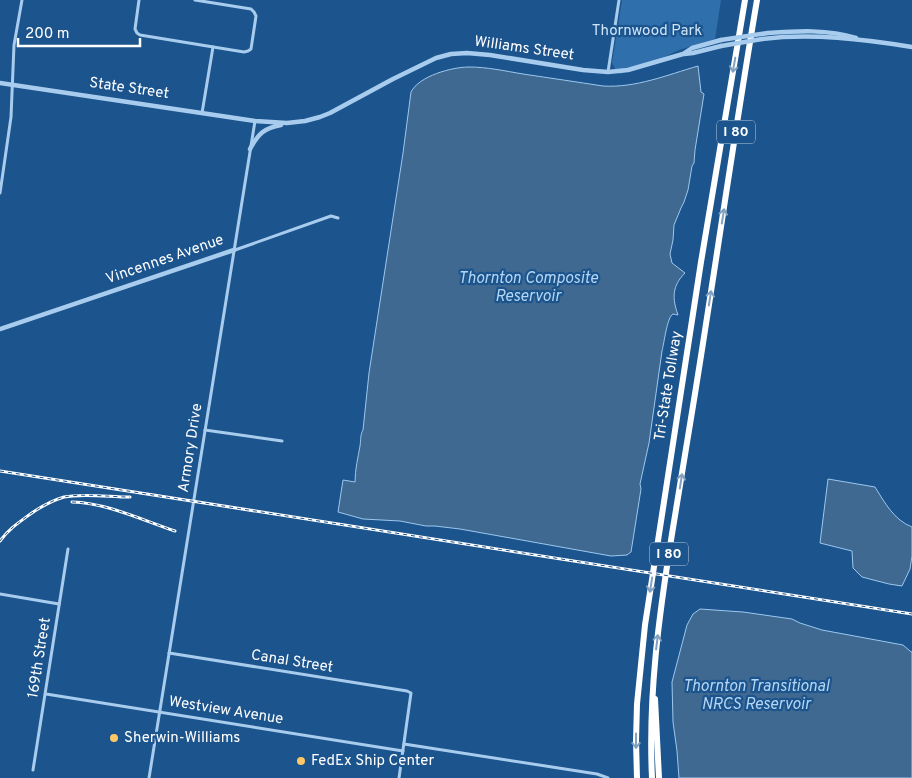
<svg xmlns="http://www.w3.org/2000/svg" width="912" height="778" viewBox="0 0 912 778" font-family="Overpass,sans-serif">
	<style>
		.green { fill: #2f6fab }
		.water { fill: #406991; stroke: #9cc8ef }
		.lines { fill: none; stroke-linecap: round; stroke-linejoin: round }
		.minor { stroke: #a8cced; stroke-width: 3 }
		.tertiary { stroke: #a8cced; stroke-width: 4.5 }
		.motorway { stroke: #fff; stroke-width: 6 }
		.rail-casing { stroke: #fff; stroke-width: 3 }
		.rail { stroke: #1c548d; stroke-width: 1; stroke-dasharray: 4; stroke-linecap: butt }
		.tertiary-bridge { stroke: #a8cced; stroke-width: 4.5 }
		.oneway { stroke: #82a1c0 }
		.poi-dot { fill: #fec866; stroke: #1c548d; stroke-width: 2 }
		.labels { text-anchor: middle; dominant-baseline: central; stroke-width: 4.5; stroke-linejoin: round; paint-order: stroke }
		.shield { fill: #1c548d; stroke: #bcd; stroke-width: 1 }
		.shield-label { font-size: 14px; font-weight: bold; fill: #fff }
		.park-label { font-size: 15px; fill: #cee5f9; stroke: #1c548d }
		.street-label { font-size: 15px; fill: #fff; stroke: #1c548d }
		.poi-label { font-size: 15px; fill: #fff; stroke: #1c548d; text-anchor: start }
		.water-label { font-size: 16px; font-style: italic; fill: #b4d6f4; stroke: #1c548d }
	</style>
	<rect width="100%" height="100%" fill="#1c548d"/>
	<path class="green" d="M 622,0 L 721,0 L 715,39 L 679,50 L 658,60 L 620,74 L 617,72 L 612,63 Z"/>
	<g class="water">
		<path d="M 698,66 L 701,92 L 704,94 L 695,150 L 694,163 L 692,166 L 688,190 L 684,202 L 681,208 L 674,225 L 673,240 L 670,254 L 672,263 L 685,273 C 672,286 672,298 678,315 C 676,315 675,314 673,314 C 667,317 664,344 662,351 L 649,443 L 640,484 L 641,489 L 631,552 L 627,555 L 611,556 L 460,529 L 435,526 L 426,526 L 400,521 L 363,519 L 338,512 L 343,480 L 355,482 C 355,469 358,458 360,446 C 361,440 360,435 363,430 L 369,373 L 403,153 L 411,92 C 419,76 452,67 469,67 C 487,67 505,71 523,74 C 550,78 577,82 603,86 C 636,88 667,75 698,66 Z"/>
		<path d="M 828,479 L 875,487 C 885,503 894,520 912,527 L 912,556 L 910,569 L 902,586 L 889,584 L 862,577 L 853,568 L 852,551 L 820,543 Z"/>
		<path d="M 700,609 L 743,612 L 792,619 L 800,623 L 822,630 L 903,645 L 910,651 L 912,652 L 912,778 L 679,778 L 677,751 L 673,722 L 672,682 L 687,625 L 693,614 Z"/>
	</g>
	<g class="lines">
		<g class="minor">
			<path d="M 139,0 L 135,29 L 137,33 L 140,35 L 244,52 L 248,51 L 251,49 L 256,16 L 254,12 L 251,9 L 195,0"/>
			<path d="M 608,72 L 619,0"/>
			<path d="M 202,113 L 213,47"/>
			<path d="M 0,193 L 11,117 L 14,45 L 22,0"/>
			<path d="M 235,250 L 331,216 L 338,218"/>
			<path d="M 205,430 L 282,441"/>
			<path d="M 0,594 L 59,604"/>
			<path d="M 169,653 L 407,691 L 411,693 L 399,778"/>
			<path d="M 46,694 L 403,751"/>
			<path d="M 404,744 L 597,774 L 608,778"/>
			<path d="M 33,770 L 68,549"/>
			<path d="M 149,778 L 255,121"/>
		</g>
		<g class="tertiary">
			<path d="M 768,33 C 797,31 828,29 856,38"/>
			<path d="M 762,39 C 812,33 863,39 912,47"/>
			<path d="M 684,54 L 693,53 L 721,46"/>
			<path d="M 0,83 L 255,121 L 287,123 L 305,121 L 320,117 L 330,113 L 393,79 L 436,58 L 451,54 L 467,53 L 490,55 L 583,70 L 608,72 L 628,70 L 683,54 L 692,48 L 721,40"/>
			<path d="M 250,149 C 258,134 264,128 281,125"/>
			<path d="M 0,329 L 234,250"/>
		</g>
		<g class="motorway">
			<path d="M 655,699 L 659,778"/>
			<path d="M 637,778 L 636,741 L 637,704 L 645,625 L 701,262 L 745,0"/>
			<path d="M 652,778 C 648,696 659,615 672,534 C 679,492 686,449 693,406 C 715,271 734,135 757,0"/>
		</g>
		<defs>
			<g id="rail">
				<path d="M 0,471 L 912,614"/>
				<path d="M 72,502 C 107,503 142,520 175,531"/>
				<path d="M 0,541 C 8,530 18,523 29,515 C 40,507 51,501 64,497 C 82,493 110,497 130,497"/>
			</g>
		</defs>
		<use href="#rail" class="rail-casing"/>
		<use href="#rail" class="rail"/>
		<g class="tertiary-bridge">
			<path d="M 721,40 L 768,33"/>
			<path d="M 721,46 L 762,39"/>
		</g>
	</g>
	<defs><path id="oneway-shaft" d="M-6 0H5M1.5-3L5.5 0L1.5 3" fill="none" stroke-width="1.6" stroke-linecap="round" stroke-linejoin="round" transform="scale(1.25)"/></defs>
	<g class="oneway">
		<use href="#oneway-shaft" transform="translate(734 65) rotate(100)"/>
		<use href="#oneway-shaft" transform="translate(723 216) rotate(-81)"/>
		<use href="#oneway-shaft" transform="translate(710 298) rotate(-81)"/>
		<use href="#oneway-shaft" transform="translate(681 481) rotate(-81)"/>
		<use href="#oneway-shaft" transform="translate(651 585) rotate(99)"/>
		<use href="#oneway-shaft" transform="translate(657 642) rotate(-83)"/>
		<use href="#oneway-shaft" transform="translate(636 741) rotate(90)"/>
	</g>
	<g class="poi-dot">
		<circle cx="114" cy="738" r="5"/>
		<circle cx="301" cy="761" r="5"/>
	</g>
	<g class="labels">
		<g class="shield">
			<rect x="717" y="120.5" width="38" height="23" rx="4"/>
			<rect x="650" y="542.5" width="38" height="23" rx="4"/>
		</g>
		<g class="shield-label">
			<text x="736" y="132">I 80</text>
			<text x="669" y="554">I 80</text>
		</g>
		<g class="park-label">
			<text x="647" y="31">Thornwood Park</text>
		</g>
		<g class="street-label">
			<text transform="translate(524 49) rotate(8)">Williams Street</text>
			<text transform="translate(129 89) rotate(8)">State Street</text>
			<text transform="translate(165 260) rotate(-19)">Vincennes Avenue</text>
			<text transform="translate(669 386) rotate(-81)">Tri-State Tollway</text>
			<text transform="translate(191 448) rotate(-81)">Armory Drive</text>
			<text transform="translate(40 658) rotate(-81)">169th Street</text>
			<text transform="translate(292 662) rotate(9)">Canal Street</text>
			<text transform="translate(226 711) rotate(9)">Westview Avenue</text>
		</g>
		<g class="poi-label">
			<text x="124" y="738">Sherwin-Williams</text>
			<text x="311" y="761">FedEx Ship Center</text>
		</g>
		<g class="water-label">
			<text x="528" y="279">Thornton Composite<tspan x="528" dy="18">Reservoir</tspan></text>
			<text x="756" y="687">Thornton Transitional<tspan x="756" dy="18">NRCS Reservoir</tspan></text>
		</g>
	</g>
	<path d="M18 38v8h122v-8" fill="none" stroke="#ffffff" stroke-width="2.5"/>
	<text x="25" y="38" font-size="15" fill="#ffffff" stroke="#1c548d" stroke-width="4" paint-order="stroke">200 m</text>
</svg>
